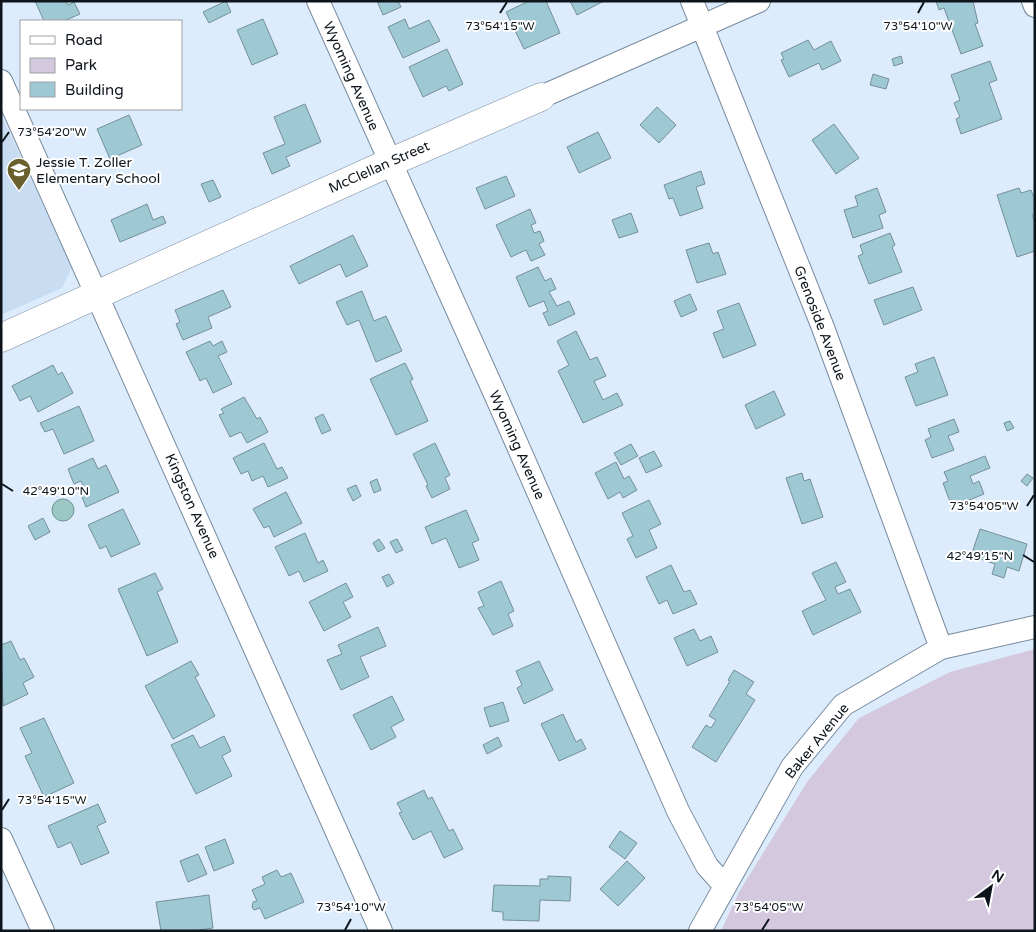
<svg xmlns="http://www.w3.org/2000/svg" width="1036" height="932" viewBox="0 0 1036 932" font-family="'Varela Round',sans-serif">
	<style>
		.built { fill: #c8ddf1 }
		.green { fill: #d3c8de }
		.water { fill: #9bc8c3; stroke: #709291 }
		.building { fill: #9fc8d5; stroke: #739099 }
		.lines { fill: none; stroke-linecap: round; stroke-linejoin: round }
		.minor-casing { stroke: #778a9d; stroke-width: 24 }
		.tertiary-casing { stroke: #778a9d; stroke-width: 29 }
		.minor { stroke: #fff; stroke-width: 22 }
		.tertiary { stroke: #fff; stroke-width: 28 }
		.ticks { fill: none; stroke: #0d141b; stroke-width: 2 }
		.labels { text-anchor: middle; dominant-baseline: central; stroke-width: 4; stroke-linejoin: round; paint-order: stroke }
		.street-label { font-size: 14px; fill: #0d141b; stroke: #fff }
		.poi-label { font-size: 14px; fill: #0d141b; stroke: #fff; text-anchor: start }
		.ticks-label { font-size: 12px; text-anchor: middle; fill: #0d141b; stroke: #fff; stroke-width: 4; stroke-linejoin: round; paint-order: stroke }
	</style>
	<rect width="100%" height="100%" fill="#dcecfd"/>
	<path class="built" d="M 1,114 L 72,268 L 62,288 L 1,315 Z"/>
	<path class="green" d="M 1035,649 L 1035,931 L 721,931 L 739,892 L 807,782 L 859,718 L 950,672 Z"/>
	<circle class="water" cx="63" cy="510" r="11"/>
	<g class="building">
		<path d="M 35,1 L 66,1 L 68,5 L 74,2 L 80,14 L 64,21 L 44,21 Z"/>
		<path d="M 226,1 L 231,12 L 209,23 L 203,12 Z"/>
		<path d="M 377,1 L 398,1 L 401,7 L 383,15 Z"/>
		<path d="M 529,1 L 546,1 L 560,33 L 524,49 L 506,12 Z"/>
		<path d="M 570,1 L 604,1 L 577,15 Z"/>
		<path d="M 936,1 L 973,1 L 978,23 L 975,24 L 983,46 L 961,54 L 944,8 L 939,10 Z"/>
		<path d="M 263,19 L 278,54 L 252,65 L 237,30 Z"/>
		<path d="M 405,19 L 409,29 L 429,20 L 440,41 L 403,58 L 388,27 Z"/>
		<path d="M 808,40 L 814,50 L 831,41 L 841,61 L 822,70 L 819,63 L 789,77 L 781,60 L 784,59 L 781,53 Z"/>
		<path d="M 447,49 L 463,84 L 449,91 L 446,86 L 423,97 L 409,67 Z"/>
		<path d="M 901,56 L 903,63 L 894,66 L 892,59 Z"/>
		<path d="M 990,61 L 997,80 L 989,83 L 1002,119 L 961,134 L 956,119 L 960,117 L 954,103 L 960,100 L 951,75 Z"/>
		<path d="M 873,74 L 889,79 L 886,89 L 870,85 Z"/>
		<path d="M 305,104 L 321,142 L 286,157 L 290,166 L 272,174 L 263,153 L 285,144 L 274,117 Z"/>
		<path d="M 657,107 L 676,125 L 659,143 L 640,125 Z"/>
		<path d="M 129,115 L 142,145 L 110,159 L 97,129 Z"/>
		<path d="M 834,124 L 859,158 L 836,174 L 812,140 Z"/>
		<path d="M 598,132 L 611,158 L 579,173 L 567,147 Z"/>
		<path d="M 701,171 L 705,184 L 696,187 L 703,208 L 680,216 L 673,198 L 669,199 L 664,185 Z"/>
		<path d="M 506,176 L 515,196 L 485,209 L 476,188 Z"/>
		<path d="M 213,180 L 221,197 L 209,202 L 201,184 Z"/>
		<path d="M 877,188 L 886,212 L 879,215 L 883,228 L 853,238 L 844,210 L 858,206 L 855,196 Z"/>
		<path d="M 1019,188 L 1021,193 L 1031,190 L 1035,200 L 1035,214 L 1032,215 L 1035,222 L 1035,251 L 1017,257 L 997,195 Z"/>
		<path d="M 147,204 L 153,220 L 163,216 L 166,223 L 120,242 L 111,220 Z"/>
		<path d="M 530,209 L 536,223 L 531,225 L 534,233 L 540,231 L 544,241 L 539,244 L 545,255 L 531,261 L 526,250 L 511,257 L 496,225 Z"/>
		<path d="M 631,213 L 638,232 L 619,238 L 612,220 Z"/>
		<path d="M 890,233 L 895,245 L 892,247 L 902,272 L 869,284 L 858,256 L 863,254 L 860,245 Z"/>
		<path d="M 353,235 L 368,266 L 346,277 L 340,264 L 299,284 L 290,266 Z"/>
		<path d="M 709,243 L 713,254 L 718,252 L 726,274 L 697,283 L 686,250 Z"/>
		<path d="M 538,267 L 545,281 L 551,278 L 556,289 L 549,292 L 557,306 L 569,301 L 575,314 L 549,326 L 543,313 L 548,311 L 544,301 L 529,307 L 516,277 Z"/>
		<path d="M 913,287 L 922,310 L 884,325 L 874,300 Z"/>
		<path d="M 223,290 L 231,307 L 208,317 L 212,328 L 183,340 L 176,324 L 180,322 L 175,310 Z"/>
		<path d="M 362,291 L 374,321 L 386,316 L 402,351 L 376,362 L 359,320 L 347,325 L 336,302 Z"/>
		<path d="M 690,294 L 697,310 L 681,317 L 674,301 Z"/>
		<path d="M 739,303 L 756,345 L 723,358 L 713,333 L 724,329 L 717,311 Z"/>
		<path d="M 576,331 L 590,360 L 597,357 L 606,376 L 594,381 L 603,400 L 617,393 L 623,405 L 583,423 L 558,371 L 569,365 L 557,341 Z"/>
		<path d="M 210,341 L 213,346 L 222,341 L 227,352 L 218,356 L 232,384 L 213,393 L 206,378 L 200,381 L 186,352 Z"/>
		<path d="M 934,357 L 948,395 L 916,406 L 905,377 L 918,372 L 915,364 Z"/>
		<path d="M 405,363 L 413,379 L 410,381 L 428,421 L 396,435 L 370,379 Z"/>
		<path d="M 53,365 L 58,375 L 62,372 L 73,393 L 38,412 L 30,396 L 20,401 L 12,386 Z"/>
		<path d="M 774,391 L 785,415 L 756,429 L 745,405 Z"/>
		<path d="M 244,397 L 257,419 L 260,417 L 268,432 L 247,443 L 241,432 L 230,437 L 219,415 L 224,413 L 221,409 Z"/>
		<path d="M 79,406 L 94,441 L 64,454 L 53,429 L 45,432 L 40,423 Z"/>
		<path d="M 323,414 L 331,430 L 322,434 L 315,418 Z"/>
		<path d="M 954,419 L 959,432 L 948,436 L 954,450 L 932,458 L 925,440 L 931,437 L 928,429 Z"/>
		<path d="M 1010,421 L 1014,428 L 1007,431 L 1004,423 Z"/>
		<path d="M 264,443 L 277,469 L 282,467 L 288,478 L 268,487 L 263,476 L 252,481 L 248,471 L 241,474 L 233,458 Z"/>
		<path d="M 435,443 L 450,475 L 445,478 L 450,489 L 432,498 L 426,486 L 428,485 L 413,454 Z"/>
		<path d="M 631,444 L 638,456 L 621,465 L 614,453 Z"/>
		<path d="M 654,451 L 662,466 L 646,473 L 639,458 Z"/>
		<path d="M 985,456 L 990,468 L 970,476 L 973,484 L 979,481 L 984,494 L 952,507 L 943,483 L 948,481 L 944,472 Z"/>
		<path d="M 93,458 L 98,469 L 106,465 L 119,492 L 86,507 L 80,492 L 85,490 L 81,481 L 74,484 L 68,469 Z"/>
		<path d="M 616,462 L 624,479 L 629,476 L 637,490 L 623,498 L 620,492 L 608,499 L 595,473 Z"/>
		<path d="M 802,473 L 804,481 L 810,479 L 823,517 L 802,524 L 786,478 Z"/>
		<path d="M 1027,474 L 1033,478 L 1027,486 L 1021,481 Z"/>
		<path d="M 377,479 L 381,490 L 374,493 L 370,482 Z"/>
		<path d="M 356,485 L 361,496 L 353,501 L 347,489 Z"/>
		<path d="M 286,492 L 302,523 L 274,537 L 269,526 L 264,528 L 253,509 Z"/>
		<path d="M 649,500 L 661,524 L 649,530 L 657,548 L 636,558 L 627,539 L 633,536 L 622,513 Z"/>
		<path d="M 123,509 L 140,544 L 111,557 L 106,546 L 100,549 L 88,525 Z"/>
		<path d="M 466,510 L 479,540 L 472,543 L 479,560 L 459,568 L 446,538 L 432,544 L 425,527 Z"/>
		<path d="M 43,518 L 50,532 L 35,540 L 28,526 Z"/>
		<path d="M 980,529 L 1027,544 L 1019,571 L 1007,567 L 1004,578 L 992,574 L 995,564 L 971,556 Z"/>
		<path d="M 305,533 L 318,563 L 323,560 L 328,571 L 304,582 L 299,571 L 289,576 L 275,547 Z"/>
		<path d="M 379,539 L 385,548 L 378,552 L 373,543 Z"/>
		<path d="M 397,539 L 403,550 L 396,553 L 390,542 Z"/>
		<path d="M 836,562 L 846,582 L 835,587 L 838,594 L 850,589 L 861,612 L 813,635 L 802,611 L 826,600 L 812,573 Z"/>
		<path d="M 671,565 L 684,592 L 690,590 L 697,604 L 673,614 L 667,600 L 659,604 L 646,577 Z"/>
		<path d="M 155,573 L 163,589 L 157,592 L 178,642 L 147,656 L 118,589 Z"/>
		<path d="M 389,574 L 394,583 L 387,587 L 382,577 Z"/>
		<path d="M 501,581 L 514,611 L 508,614 L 513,626 L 493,635 L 478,608 L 484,606 L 478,592 Z"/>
		<path d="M 346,583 L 353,597 L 343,602 L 351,617 L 324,631 L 309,602 Z"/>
		<path d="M 378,627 L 386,646 L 360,657 L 369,677 L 341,690 L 327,660 L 342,654 L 338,645 Z"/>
		<path d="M 694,629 L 700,641 L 711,636 L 718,652 L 687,666 L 674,638 Z"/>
		<path d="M 11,641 L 20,660 L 24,658 L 34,677 L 23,683 L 28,694 L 3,706 L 1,645 Z"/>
		<path d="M 191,661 L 199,675 L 195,677 L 215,716 L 173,739 L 145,686 Z"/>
		<path d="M 539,661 L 553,690 L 524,704 L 517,688 L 522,685 L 516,671 Z"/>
		<path d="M 734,670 L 754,682 L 746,694 L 755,700 L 716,762 L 692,747 L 706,725 L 711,728 L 716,720 L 709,716 L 730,681 L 728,680 Z"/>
		<path d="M 392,696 L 404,720 L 391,727 L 396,737 L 371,750 L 353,715 Z"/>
		<path d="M 503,702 L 509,721 L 490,727 L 484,708 Z"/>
		<path d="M 563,714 L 576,742 L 581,739 L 586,749 L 559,761 L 541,724 Z"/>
		<path d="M 44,718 L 74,783 L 44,797 L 25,756 L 32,753 L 20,728 Z"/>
		<path d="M 193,735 L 200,748 L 224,736 L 231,751 L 222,756 L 232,776 L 196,794 L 171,745 Z"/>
		<path d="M 498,737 L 502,746 L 487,754 L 483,745 Z"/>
		<path d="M 424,790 L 428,799 L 432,797 L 449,831 L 453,829 L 463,849 L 444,858 L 431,831 L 413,840 L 399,813 L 402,812 L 397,803 Z"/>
		<path d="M 98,804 L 106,822 L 97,826 L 109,853 L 81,865 L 71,842 L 58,848 L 48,826 Z"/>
		<path d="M 620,831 L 637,843 L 625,859 L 609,847 Z"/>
		<path d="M 225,839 L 234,863 L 214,871 L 205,847 Z"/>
		<path d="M 198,854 L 207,874 L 188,882 L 180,861 Z"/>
		<path d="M 627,861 L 645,878 L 618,906 L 600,889 Z"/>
		<path d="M 277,870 L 281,877 L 291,873 L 304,902 L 265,919 L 260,908 L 254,910 L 252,907 L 253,902 L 257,901 L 252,890 L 265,884 L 262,877 Z"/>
		<path d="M 548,876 L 571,877 L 570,901 L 540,900 L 539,921 L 503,920 L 503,912 L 492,911 L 494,885 L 540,886 L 540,879 L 548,879 Z"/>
		<path d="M 209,895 L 213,928 L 193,931 L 161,931 L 156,902 Z"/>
	</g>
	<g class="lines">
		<defs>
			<g id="minor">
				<path d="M 318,1 L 495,394 L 678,811 L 707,866 L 724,885"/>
				<path d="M 692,1 L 822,325 L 941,648"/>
				<path d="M 1033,1 L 1035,6"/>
				<path d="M 1,81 L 381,931"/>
				<path d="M 541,97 L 759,1"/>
				<path d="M 1,839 L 43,931"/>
				<path d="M 700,931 L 792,767 L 843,705 L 941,648 L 1035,627"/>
			</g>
			<path id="tertiary" d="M 1,338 L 391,162 L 541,97"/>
		</defs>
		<use href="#minor" class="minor-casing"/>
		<use href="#tertiary" class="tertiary-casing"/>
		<use href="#minor" class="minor"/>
		<use href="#tertiary" class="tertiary"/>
	</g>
	<path class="ticks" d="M 500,13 L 507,2M 918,13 L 924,2M 2,142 L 9,132M 2,484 L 13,491M 1027,506 L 1034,495M 1023,555 L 1034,562M 2,810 L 9,799M 345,930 L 351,919M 762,930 L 769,919"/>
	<defs>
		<symbol id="school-pin" viewBox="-11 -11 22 30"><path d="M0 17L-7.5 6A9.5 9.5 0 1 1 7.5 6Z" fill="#69602d" stroke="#fff"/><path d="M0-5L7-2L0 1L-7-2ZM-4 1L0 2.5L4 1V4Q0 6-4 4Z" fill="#fff"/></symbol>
	</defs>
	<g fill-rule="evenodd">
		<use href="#school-pin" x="5" y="156" width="28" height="38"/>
	</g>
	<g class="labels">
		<g class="street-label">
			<text transform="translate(351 76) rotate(66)">Wyoming Avenue</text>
			<text transform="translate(379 167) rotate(-24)">McClellan Street</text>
			<text transform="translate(820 323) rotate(69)">Grenoside Avenue</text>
			<text transform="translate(517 445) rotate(66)">Wyoming Avenue</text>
			<text transform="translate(192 506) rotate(66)">Kingston Avenue</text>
			<text transform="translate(817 741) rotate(-51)">Baker Avenue</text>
		</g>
		<g class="poi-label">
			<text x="36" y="162">Jessie T. Zoller<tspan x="36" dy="16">Elementary School</tspan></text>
		</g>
	</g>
	<g class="ticks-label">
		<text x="500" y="30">73°54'15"W</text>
		<text x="918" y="30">73°54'10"W</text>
		<text x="52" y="136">73°54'20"W</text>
		<text x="56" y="495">42°49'10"N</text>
		<text x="984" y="510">73°54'05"W</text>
		<text x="980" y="560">42°49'15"N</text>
		<text x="52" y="804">73°54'15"W</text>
		<text x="351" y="911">73°54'10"W</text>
		<text x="769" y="911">73°54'05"W</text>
	</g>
	<rect width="1036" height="932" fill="none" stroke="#0d141b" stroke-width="5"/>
	<rect x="20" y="20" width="162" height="90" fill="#ffffff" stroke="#9ea1a4"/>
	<rect x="30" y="36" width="25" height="8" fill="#ffffff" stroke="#9ea1a4"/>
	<text x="65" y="45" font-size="15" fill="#0d141b">Road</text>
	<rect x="30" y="58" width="25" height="15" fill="#d3c8de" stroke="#9ea1a4"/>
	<text x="65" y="70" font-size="15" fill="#0d141b">Park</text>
	<rect x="30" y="82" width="25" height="15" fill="#9fc8d5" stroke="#9ea1a4"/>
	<text x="65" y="95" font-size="15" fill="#0d141b">Building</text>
	<g transform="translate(991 887) rotate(32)" stroke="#ffffff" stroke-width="4" paint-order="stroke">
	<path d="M0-4L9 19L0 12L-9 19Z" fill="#0d141b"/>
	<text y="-8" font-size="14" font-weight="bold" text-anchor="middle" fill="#0d141b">N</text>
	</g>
</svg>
